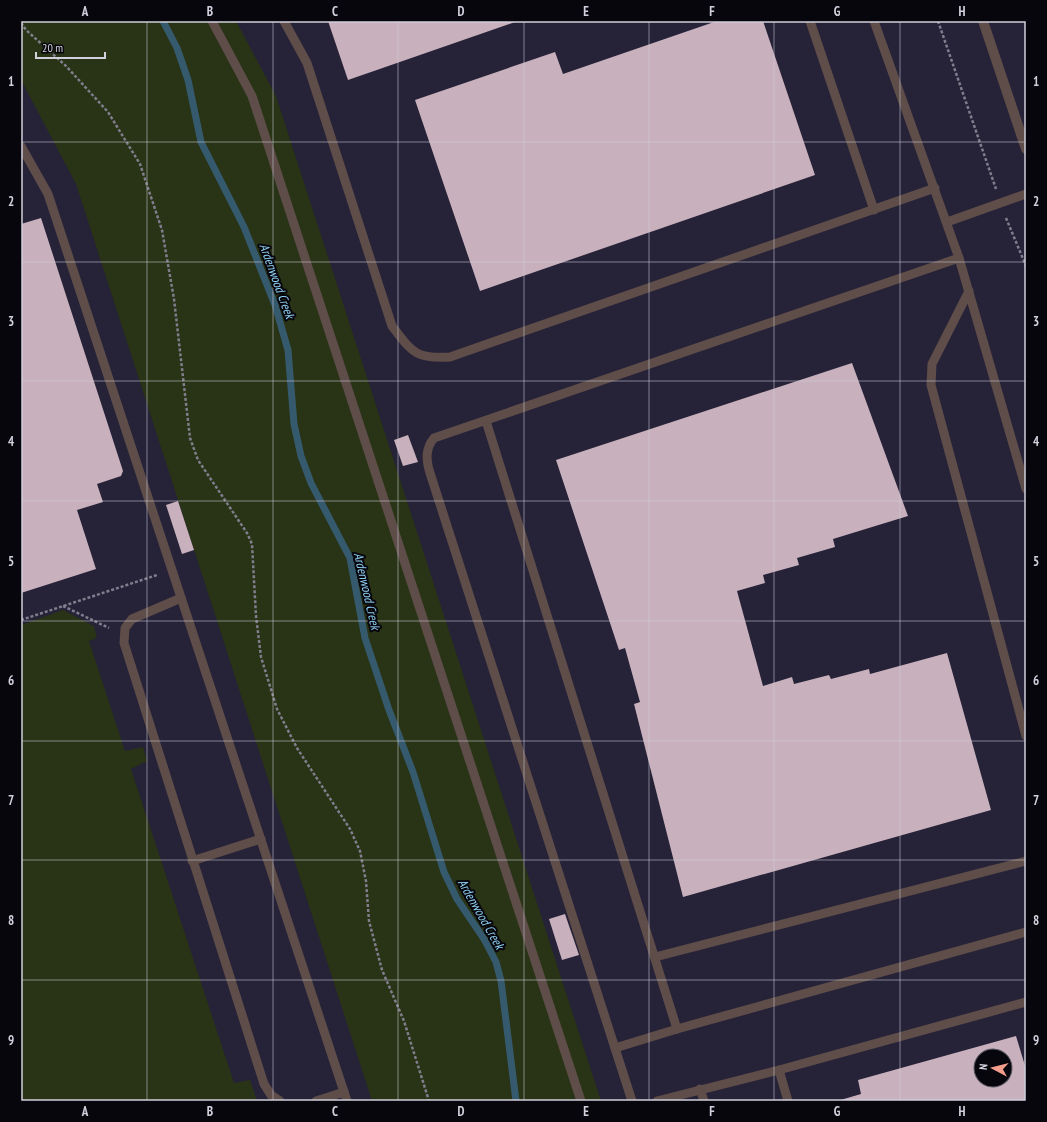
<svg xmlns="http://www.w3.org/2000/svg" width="1047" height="1122" viewBox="0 0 1047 1122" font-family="'PT Sans Narrow',sans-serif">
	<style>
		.built { fill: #262238; fill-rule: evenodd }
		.green { fill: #293316 }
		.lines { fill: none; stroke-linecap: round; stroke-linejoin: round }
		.stream { stroke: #365a6d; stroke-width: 7 }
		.building { fill: #c8b1bd; fill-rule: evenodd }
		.path { stroke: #807e8c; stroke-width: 2.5; stroke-dasharray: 3 2; stroke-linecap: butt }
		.service { stroke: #5e4d49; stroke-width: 9 }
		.tertiary { stroke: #5e4d49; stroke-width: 10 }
		.grid { fill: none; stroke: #d1d0dc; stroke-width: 1; stroke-opacity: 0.55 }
		.labels { text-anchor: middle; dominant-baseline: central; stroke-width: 4; stroke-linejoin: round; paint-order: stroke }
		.water-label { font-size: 13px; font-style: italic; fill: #8dcef0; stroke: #07060d }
		.neatline { fill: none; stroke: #d1d0dc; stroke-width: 1.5 }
		.grid-label { font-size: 13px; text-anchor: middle; font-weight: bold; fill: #d1d0dc }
	</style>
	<rect width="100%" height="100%" fill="#1d1a2b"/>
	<path class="built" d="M 21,21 L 1026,21 L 1026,1101 L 21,1101 ZM 981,1056 L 1005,1056 L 1005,1080 L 981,1080 Z"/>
	<g class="green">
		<path d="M 21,21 L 236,21 L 276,96 L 601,1101 L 372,1101 L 76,184 L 21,80 Z"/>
		<path d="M 63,610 L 94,626 L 97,638 L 89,641 L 125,751 L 143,747 L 147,761 L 131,769 L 234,1083 L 250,1080 L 257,1101 L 21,1101 L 21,625 Z"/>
	</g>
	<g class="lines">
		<path class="stream" d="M 163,21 L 177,48 L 188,80 L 201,142 L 244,227 L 275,305 L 288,350 L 294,424 L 301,456 L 311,483 L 350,558 L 365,638 L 389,710 L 413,772 L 444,872 L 457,899 L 484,939 L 496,962 L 501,981 L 516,1101"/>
	</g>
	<g class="building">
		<path d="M 328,21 L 518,21 L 348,80 Z"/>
		<path d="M 717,21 L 763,21 L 815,175 L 480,291 L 415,100 L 555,52 L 563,74 Z"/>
		<path d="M 41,218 L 123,471 L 121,476 L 97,484 L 103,502 L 77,510 L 96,569 L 21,593 L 21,224 Z"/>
		<path d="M 852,363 L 908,516 L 833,539 L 835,547 L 797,558 L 799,565 L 763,575 L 765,583 L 737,591 L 763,686 L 792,677 L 794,684 L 829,675 L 831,679 L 869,669 L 870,674 L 947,653 L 991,810 L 683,897 L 634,704 L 640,702 L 625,648 L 619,650 L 556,460 Z"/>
		<path d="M 408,435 L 418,462 L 403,466 L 394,440 Z"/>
		<path d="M 178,501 L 194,550 L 182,554 L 166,505 Z"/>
		<path d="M 565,914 L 579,955 L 562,960 L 549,919 Z"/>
		<path d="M 1016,1036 L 1026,1069 L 1026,1101 L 837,1101 L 861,1094 L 858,1080 ZM 981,1056 L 1005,1056 L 1005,1080 L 981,1080 Z"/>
	</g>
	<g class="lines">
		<g class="path">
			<path d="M 938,21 L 996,189"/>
			<path d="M 21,23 L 26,30 L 66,66 L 108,112 L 140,164 L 162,230 L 174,299 L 190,438 L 198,460 L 247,533 L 252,544 L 256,616 L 261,657 L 277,709 L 297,748 L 350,829 L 360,851 L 366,881 L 369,921 L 382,970 L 404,1021 L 429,1101"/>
			<path d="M 1006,218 L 1026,266"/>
			<path d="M 63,606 L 109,628"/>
			<path d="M 21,620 L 157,575"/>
		</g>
		<g class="service">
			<path d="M 212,21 L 252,96 L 581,1101"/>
			<path d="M 284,21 L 307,63 L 392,326 C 412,352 415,359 450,357 L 935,188"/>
			<path d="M 810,21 L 874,210"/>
			<path d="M 874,21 L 959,258 L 1026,489"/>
			<path d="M 21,146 L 48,194 L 347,1101"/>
			<path d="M 947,222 L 1026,194"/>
			<path d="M 969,291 L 932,364 L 931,385 L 1026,736"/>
			<path d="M 486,421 L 677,1029"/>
			<path d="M 181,598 L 132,619 L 125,628 L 124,643 L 264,1084 L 271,1095 L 280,1101"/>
			<path d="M 192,861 L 261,839"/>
			<path d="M 655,957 L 1026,861"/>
			<path d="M 615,1048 L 677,1029 L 1026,932"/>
			<path d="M 779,1070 L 788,1101"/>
			<path d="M 700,1089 L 704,1101"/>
			<path d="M 316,1101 L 344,1092"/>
			<path d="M 632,1101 L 430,473 C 426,460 425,449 434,438 L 959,258"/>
			<path d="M 657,1101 L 779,1070 L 1026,1002"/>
		</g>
		<path class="tertiary" d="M 983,21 L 1026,149"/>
	</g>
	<path class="grid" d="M 147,21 L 147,1101M 273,21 L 273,1101M 398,21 L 398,1101M 524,21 L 524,1101M 649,21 L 649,1101M 774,21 L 774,1101M 900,21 L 900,1101M 21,142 L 1026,142M 21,262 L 1026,262M 21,381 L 1026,381M 21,501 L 1026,501M 21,621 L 1026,621M 21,741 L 1026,741M 21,860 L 1026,860M 21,980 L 1026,980"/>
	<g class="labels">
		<g class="water-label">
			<text transform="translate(277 281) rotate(70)">Ardenwood Creek</text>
			<text transform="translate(367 591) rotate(77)">Ardenwood Creek</text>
			<text transform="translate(481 914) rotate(60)">Ardenwood Creek</text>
		</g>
	</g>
	<rect width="1047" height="1122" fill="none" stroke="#07060d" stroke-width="44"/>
	<g transform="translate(993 1068) rotate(277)"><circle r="19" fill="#07060d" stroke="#585760"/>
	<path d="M0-3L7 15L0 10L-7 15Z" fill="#f59d8d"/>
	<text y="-6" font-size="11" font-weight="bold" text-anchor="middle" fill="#d1d0dc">N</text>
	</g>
	<path d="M36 52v6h69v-6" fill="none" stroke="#d1d0dc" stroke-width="2"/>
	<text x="42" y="52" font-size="12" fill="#d1d0dc" stroke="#07060d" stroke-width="3" paint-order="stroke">20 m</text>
	<rect x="22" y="22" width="1003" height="1078" class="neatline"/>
	<g class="grid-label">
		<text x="85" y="16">A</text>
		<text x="210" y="16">B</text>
		<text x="335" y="16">C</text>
		<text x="461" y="16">D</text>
		<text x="586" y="16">E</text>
		<text x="712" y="16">F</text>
		<text x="837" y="16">G</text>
		<text x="962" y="16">H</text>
		<text x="11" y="86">1</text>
		<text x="1036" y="86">1</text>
		<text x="11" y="206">2</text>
		<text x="1036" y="206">2</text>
		<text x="11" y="326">3</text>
		<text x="1036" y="326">3</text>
		<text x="11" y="446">4</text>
		<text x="1036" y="446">4</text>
		<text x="11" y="566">5</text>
		<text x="1036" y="566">5</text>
		<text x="11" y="685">6</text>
		<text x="1036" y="685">6</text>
		<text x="11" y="805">7</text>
		<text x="1036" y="805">7</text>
		<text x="11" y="925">8</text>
		<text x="1036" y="925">8</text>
		<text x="11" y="1045">9</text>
		<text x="1036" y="1045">9</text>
		<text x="85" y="1116">A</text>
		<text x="210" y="1116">B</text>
		<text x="335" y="1116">C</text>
		<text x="461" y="1116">D</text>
		<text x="586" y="1116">E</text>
		<text x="712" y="1116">F</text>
		<text x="837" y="1116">G</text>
		<text x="962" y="1116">H</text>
	</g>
</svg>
